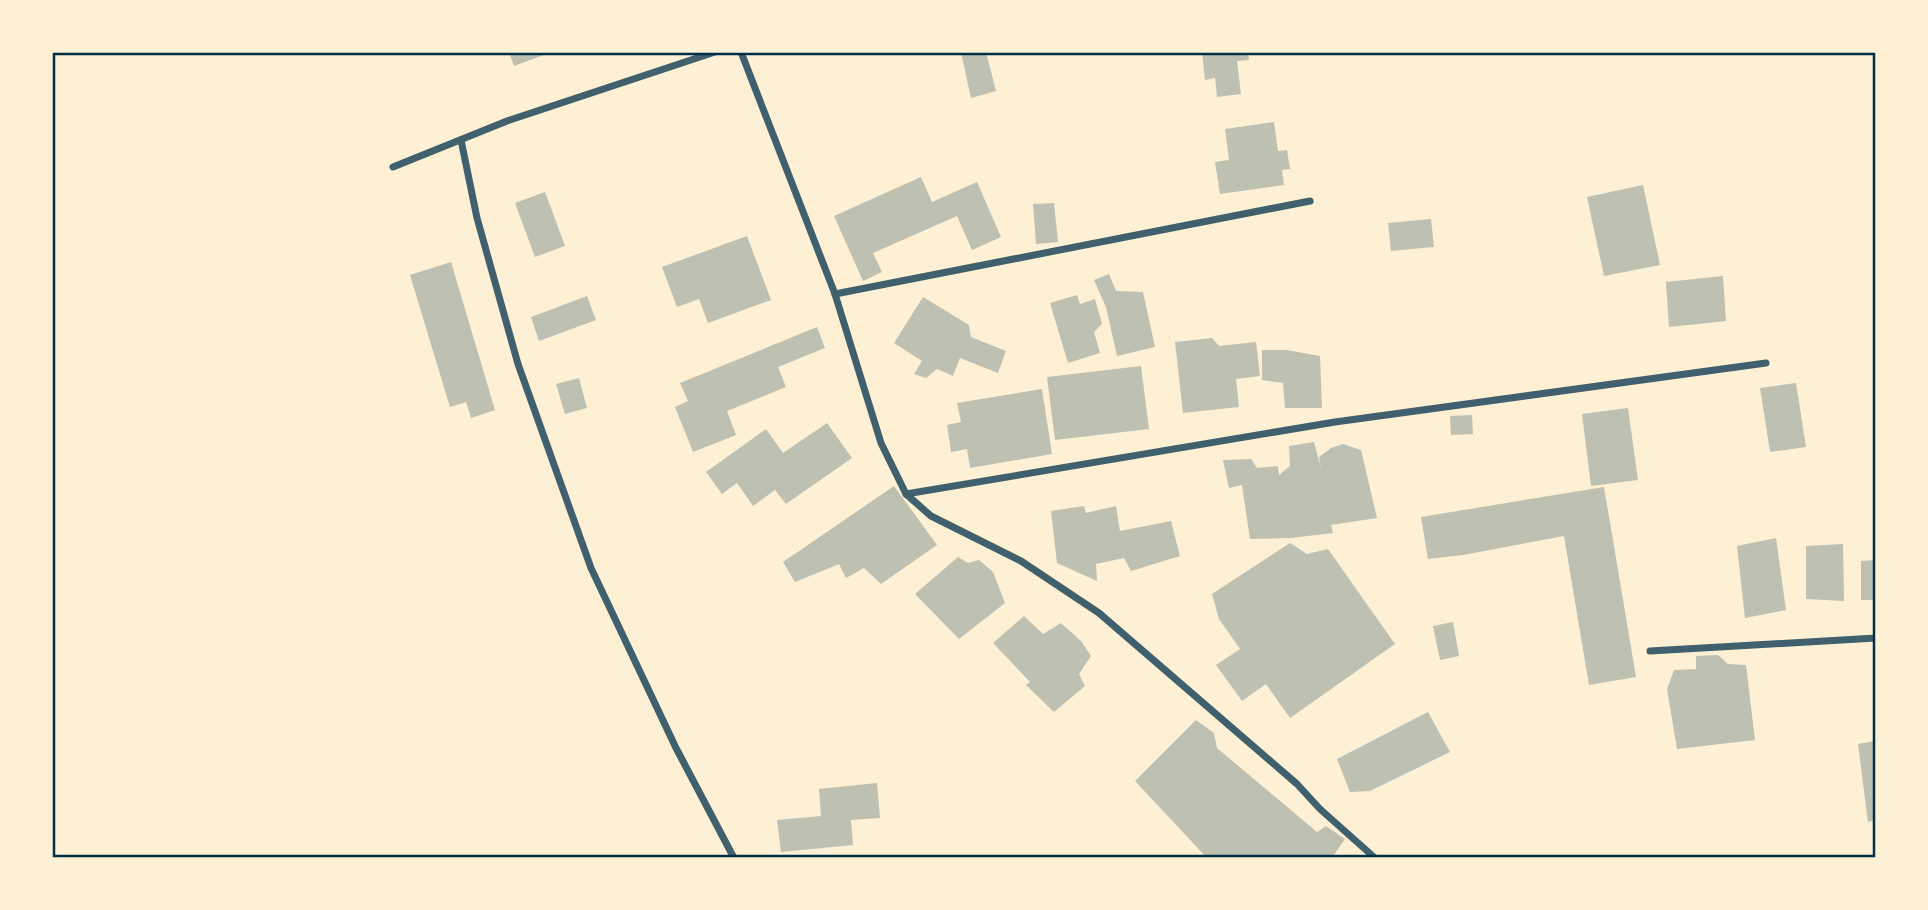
<svg xmlns="http://www.w3.org/2000/svg" width="1928" height="910" viewBox="0 0 1928 910" font-family="Jost,sans-serif">
	<style>
		.building { fill: #bec0b2 }
		.lines { fill: none; stroke-linecap: round; stroke-linejoin: round }
		.minor { stroke: #3f606c; stroke-width: 7 }
		.neatline { fill: none; stroke: #003049; stroke-width: 2.5 }
	</style>
	<rect width="100%" height="100%" fill="#fdf0d5"/>
	<g class="building">
		<path d="M 509,52 L 549,52 L 549,53 L 514,66 Z"/>
		<path d="M 961,52 L 986,52 L 996,91 L 971,98 Z"/>
		<path d="M 1202,52 L 1248,52 L 1249,60 L 1237,61 L 1241,94 L 1217,97 L 1215,78 L 1205,80 Z"/>
		<path d="M 1274,122 L 1278,151 L 1287,150 L 1290,169 L 1282,170 L 1284,185 L 1220,194 L 1215,162 L 1229,160 L 1225,129 Z"/>
		<path d="M 921,177 L 932,202 L 977,182 L 1001,237 L 972,250 L 957,216 L 873,253 L 882,272 L 863,281 L 834,216 Z"/>
		<path d="M 1643,185 L 1660,265 L 1604,276 L 1587,197 Z"/>
		<path d="M 545,192 L 565,246 L 535,257 L 515,203 Z"/>
		<path d="M 1054,203 L 1058,242 L 1036,244 L 1033,204 Z"/>
		<path d="M 1431,219 L 1434,247 L 1391,251 L 1388,223 Z"/>
		<path d="M 747,236 L 771,300 L 708,323 L 699,299 L 677,307 L 662,267 Z"/>
		<path d="M 451,262 L 495,410 L 471,418 L 466,402 L 450,407 L 410,275 Z"/>
		<path d="M 1109,274 L 1116,291 L 1143,292 L 1155,347 L 1117,356 L 1106,307 L 1094,280 Z"/>
		<path d="M 1723,276 L 1726,321 L 1669,327 L 1666,282 Z"/>
		<path d="M 1077,295 L 1080,304 L 1095,299 L 1102,324 L 1094,332 L 1100,353 L 1068,363 L 1050,303 Z"/>
		<path d="M 587,296 L 596,320 L 539,341 L 531,317 Z"/>
		<path d="M 923,297 L 969,325 L 971,337 L 1006,351 L 998,373 L 960,358 L 953,376 L 937,369 L 926,378 L 914,374 L 922,361 L 894,343 Z"/>
		<path d="M 817,327 L 825,348 L 778,367 L 786,387 L 727,411 L 736,435 L 693,452 L 675,407 L 688,401 L 680,383 Z"/>
		<path d="M 1212,338 L 1219,346 L 1256,342 L 1260,376 L 1236,379 L 1239,407 L 1183,413 L 1175,342 Z"/>
		<path d="M 1262,350 L 1287,350 L 1320,356 L 1322,408 L 1285,408 L 1283,383 L 1262,380 Z"/>
		<path d="M 1141,366 L 1149,429 L 1055,440 L 1047,377 Z"/>
		<path d="M 579,378 L 587,408 L 565,414 L 556,384 Z"/>
		<path d="M 1796,383 L 1806,447 L 1770,452 L 1760,388 Z"/>
		<path d="M 1042,389 L 1052,454 L 970,468 L 967,449 L 951,452 L 947,425 L 961,422 L 957,403 Z"/>
		<path d="M 1628,408 L 1638,480 L 1591,486 L 1582,414 Z"/>
		<path d="M 1472,415 L 1473,434 L 1451,435 L 1450,416 Z"/>
		<path d="M 827,423 L 852,458 L 786,504 L 775,490 L 753,506 L 737,483 L 722,494 L 706,472 L 766,429 L 783,453 Z"/>
		<path d="M 1314,442 L 1321,468 L 1319,457 L 1331,448 L 1343,444 L 1361,450 L 1377,518 L 1331,525 L 1333,533 L 1291,538 L 1250,539 L 1242,485 L 1229,488 L 1223,460 L 1251,459 L 1257,468 L 1278,466 L 1279,475 L 1290,466 L 1289,446 Z"/>
		<path d="M 894,486 L 937,545 L 881,584 L 864,568 L 846,578 L 839,564 L 795,582 L 783,562 Z"/>
		<path d="M 1604,487 L 1636,677 L 1589,685 L 1564,536 L 1463,555 L 1428,559 L 1421,517 Z"/>
		<path d="M 1084,506 L 1086,513 L 1116,506 L 1120,531 L 1171,521 L 1180,556 L 1131,571 L 1124,558 L 1096,564 L 1097,581 L 1057,563 L 1051,511 Z"/>
		<path d="M 1776,538 L 1786,610 L 1745,618 L 1737,546 Z"/>
		<path d="M 1290,543 L 1307,554 L 1328,549 L 1395,644 L 1290,718 L 1266,684 L 1242,701 L 1216,665 L 1240,649 L 1219,619 L 1212,594 Z"/>
		<path d="M 1843,544 L 1844,601 L 1806,599 L 1806,546 Z"/>
		<path d="M 958,557 L 968,563 L 979,560 L 993,572 L 1005,603 L 959,639 L 915,594 Z"/>
		<path d="M 1875,560 L 1875,600 L 1861,600 L 1861,561 Z"/>
		<path d="M 1024,616 L 1043,634 L 1061,623 L 1081,641 L 1091,656 L 1079,674 L 1085,686 L 1054,712 L 1026,685 L 1030,682 L 993,643 Z"/>
		<path d="M 1453,622 L 1459,656 L 1440,660 L 1433,626 Z"/>
		<path d="M 1718,655 L 1728,664 L 1746,665 L 1755,740 L 1677,749 L 1667,689 L 1674,670 L 1696,669 L 1696,656 Z"/>
		<path d="M 1428,712 L 1450,752 L 1370,791 L 1350,792 L 1337,759 Z"/>
		<path d="M 1196,720 L 1214,733 L 1217,748 L 1317,832 L 1326,826 L 1345,839 L 1332,858 L 1207,858 L 1135,781 Z"/>
		<path d="M 1875,741 L 1875,820 L 1868,822 L 1858,744 Z"/>
		<path d="M 877,783 L 880,818 L 851,820 L 853,845 L 781,852 L 777,820 L 821,816 L 819,789 Z"/>
	</g>
	<g class="lines">
		<g class="minor">
			<path d="M 741,52 L 835,294 L 881,443 L 906,494 L 931,516 L 1021,561 L 1099,613 L 1297,784 L 1320,809 L 1375,858"/>
			<path d="M 461,140 L 477,218 L 518,364 L 591,568 L 676,748 L 734,858"/>
			<path d="M 393,167 L 507,121 L 715,52"/>
			<path d="M 835,294 L 1310,201"/>
			<path d="M 906,494 L 1335,422 L 1766,363"/>
			<path d="M 1650,651 L 1876,638"/>
		</g>
	</g>
	<rect width="1928" height="910" fill="none" stroke="#fdf0d5" stroke-width="108"/>
	<rect x="54" y="54" width="1820" height="802" class="neatline"/>
</svg>
